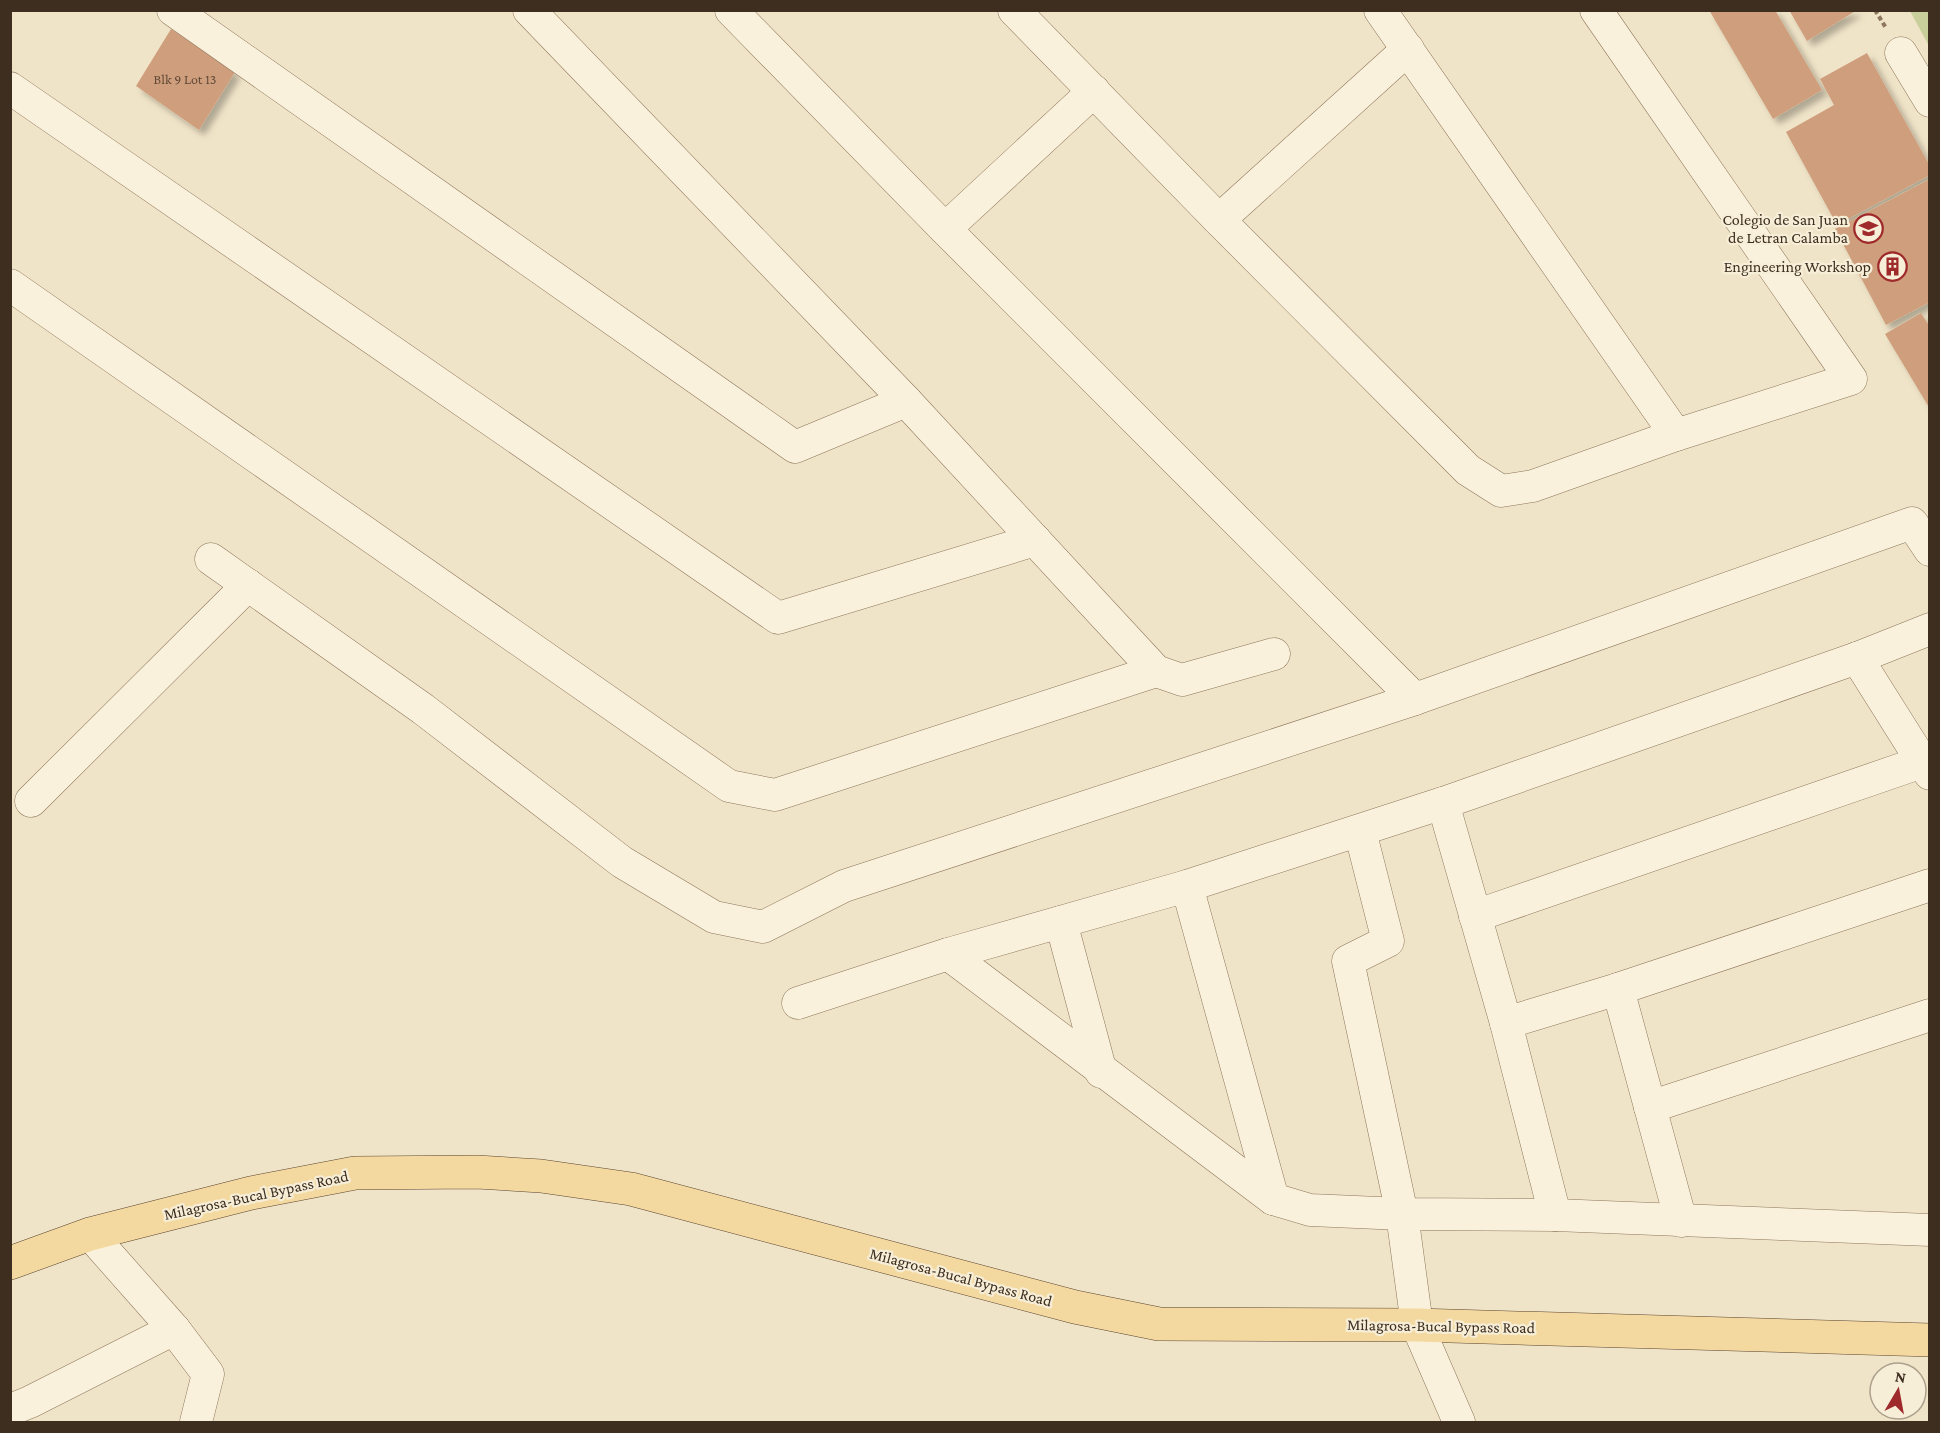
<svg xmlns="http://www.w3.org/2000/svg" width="1940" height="1433" viewBox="0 0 1940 1433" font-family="'Crimson Pro',serif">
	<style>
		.green { fill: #c9cf9b }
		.building { fill: #cf9f7d; filter: url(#shadow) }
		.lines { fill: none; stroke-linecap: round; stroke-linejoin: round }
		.minor-casing { stroke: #8d765c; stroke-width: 33 }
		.major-casing { stroke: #5b4430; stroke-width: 34 }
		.path { stroke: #8d765c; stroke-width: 4; stroke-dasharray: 4.5 3; stroke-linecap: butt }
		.minor { stroke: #faf1dc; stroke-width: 32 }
		.major { stroke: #f3d9a0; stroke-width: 33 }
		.labels { text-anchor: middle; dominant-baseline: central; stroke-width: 4.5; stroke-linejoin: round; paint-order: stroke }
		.number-label { font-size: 14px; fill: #624a37 }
		.poi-label { font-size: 16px; fill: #3d2e20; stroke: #f7eed8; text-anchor: end }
		.street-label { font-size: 16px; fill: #3d2e20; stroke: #f7eed8 }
	</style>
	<defs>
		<filter id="shadow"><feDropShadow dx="5.5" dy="5.5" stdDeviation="3" flood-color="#0004"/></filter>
	</defs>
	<rect width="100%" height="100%" fill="#f0e4c8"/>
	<path class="green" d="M 1910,11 L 1929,11 L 1929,46 Z"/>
	<g class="building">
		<path d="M 1709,10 L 1775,10 L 1822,90 L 1773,119 Z"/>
		<path d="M 1789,10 L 1857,10 L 1807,41 Z"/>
		<path d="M 171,29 L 235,72 L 199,130 L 136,86 Z"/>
		<path d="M 1867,53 L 1930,166 L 1930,175 L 1837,225 L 1786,132 L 1834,105 L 1820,79 Z"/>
		<path d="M 1928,180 L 1930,302 L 1886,325 L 1835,229 Z"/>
		<path d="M 1921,313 L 1930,327 L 1930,409 L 1885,334 Z"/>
	</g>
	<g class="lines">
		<defs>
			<g id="minor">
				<path d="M 173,10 L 795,447 L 906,401"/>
				<path d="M 529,10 L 906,401 L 1156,671 L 1182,680 L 1274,654"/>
				<path d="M 731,10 L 945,229 L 1415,699"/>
				<path d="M 1014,10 L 1219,220 L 1468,470 L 1501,491 L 1533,486 L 1676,435 L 1851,379 L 1596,10"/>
				<path d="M 1380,10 L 1676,435"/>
				<path d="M 1901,53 L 1930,101"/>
				<path d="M 10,88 L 778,618 L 1035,540"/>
				<path d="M 1219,220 L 1408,49"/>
				<path d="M 945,229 L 1094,91"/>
				<path d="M 10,285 L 729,786 L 775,795 L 1156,671"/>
				<path d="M 211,559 L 423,709 L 622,862 L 714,917 L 763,927 L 844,886 L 1415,699 L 1912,523 L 1930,550"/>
				<path d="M 1857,658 L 1930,774"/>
				<path d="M 31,801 L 248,585"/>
				<path d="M 1443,803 L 1506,1023 L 1555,1215"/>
				<path d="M 1360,831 L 1388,941 L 1348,961 L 1402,1214 L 1417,1325 L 1459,1422"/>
				<path d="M 1187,886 L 1273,1199"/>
				<path d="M 1475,916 L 1922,762"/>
				<path d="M 1061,922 L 1101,1072"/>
				<path d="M 948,954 L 1273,1199 L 1310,1210 L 1402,1214 L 1555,1215 L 1930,1230"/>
				<path d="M 1618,989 L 1681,1221"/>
				<path d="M 798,1003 L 948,954 L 1187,886 L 1443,803 L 1857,658 L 1930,629"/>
				<path d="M 1506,1023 L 1618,989 L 1930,885"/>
				<path d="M 1650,1107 L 1930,1015"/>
				<path d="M 90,1234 L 174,1329 L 208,1374 L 196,1422"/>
				<path d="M 10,1410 L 30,1402 L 174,1329"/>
			</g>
			<path id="major" d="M 10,1263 L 90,1234 L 251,1193 L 355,1173 L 477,1172 L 541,1176 L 631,1189 L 1075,1307 L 1159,1324 L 1417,1325 L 1930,1340"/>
		</defs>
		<use href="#minor" class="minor-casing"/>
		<use href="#major" class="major-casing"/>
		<path class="path" d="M 1875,10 L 1886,28"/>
		<use href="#minor" class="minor"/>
		<use href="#major" class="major"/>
	</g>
	<defs>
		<symbol id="university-ring" viewBox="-11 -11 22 22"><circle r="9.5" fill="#f7eed8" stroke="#9e2a2b" stroke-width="1.5"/><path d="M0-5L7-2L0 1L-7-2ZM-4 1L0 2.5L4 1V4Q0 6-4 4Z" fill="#9e2a2b"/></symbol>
		<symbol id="building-ring" viewBox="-11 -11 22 22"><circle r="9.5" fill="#f7eed8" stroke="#9e2a2b" stroke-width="1.5"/><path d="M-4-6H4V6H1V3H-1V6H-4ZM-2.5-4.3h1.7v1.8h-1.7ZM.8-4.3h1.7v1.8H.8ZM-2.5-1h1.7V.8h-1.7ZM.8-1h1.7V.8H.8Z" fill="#9e2a2b"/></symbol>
	</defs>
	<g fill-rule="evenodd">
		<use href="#university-ring" x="1852" y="212" width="33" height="33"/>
		<use href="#building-ring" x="1876" y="250" width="33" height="33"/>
	</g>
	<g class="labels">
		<g class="number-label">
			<text x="185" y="79">Blk 9 Lot 13</text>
		</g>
		<g class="poi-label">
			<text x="1848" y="219">Colegio de San Juan<tspan x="1848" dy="18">de Letran Calamba</tspan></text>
			<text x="1871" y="266">Engineering Workshop</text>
		</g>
		<g class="street-label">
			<text transform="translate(256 1195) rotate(-12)">Milagrosa-Bucal Bypass Road</text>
			<text transform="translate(961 1277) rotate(15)">Milagrosa-Bucal Bypass Road</text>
			<text transform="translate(1441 1326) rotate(1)">Milagrosa-Bucal Bypass Road</text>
		</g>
	</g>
	<rect width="1940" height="1433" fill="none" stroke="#3d2e20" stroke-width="24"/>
	<g transform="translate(1898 1391) rotate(10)"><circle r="28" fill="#f7eed8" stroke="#ada18e" stroke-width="1.5"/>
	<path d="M0-4.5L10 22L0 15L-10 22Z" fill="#9e2a2b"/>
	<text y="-9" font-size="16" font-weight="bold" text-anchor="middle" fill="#3d2e20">N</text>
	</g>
</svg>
